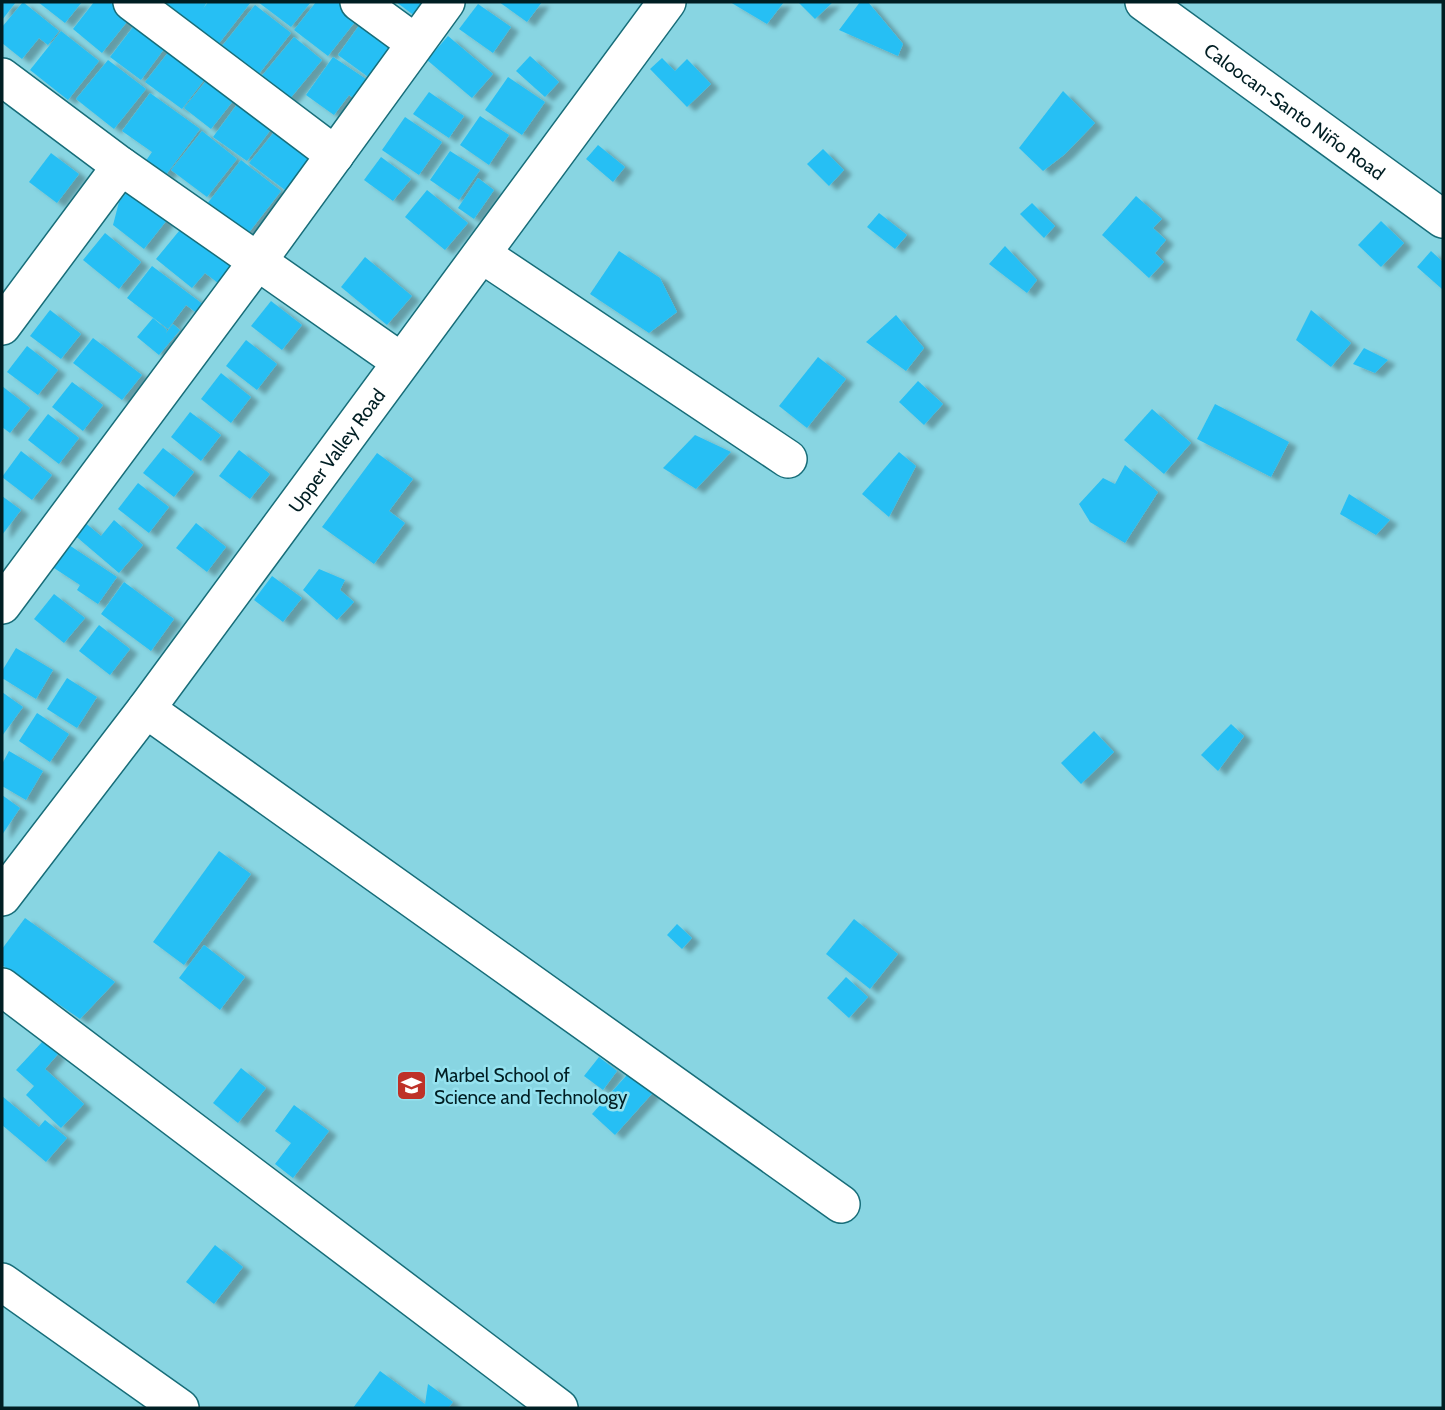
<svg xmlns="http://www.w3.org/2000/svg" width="1445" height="1410" viewBox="0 0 1445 1410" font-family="Cabin,sans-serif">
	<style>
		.building { fill: #26bff4; filter: url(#shadow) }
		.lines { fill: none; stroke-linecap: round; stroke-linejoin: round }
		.minor-casing { stroke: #176d79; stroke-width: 40 }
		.minor { stroke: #fff; stroke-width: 37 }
		.labels { text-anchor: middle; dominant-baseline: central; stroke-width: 5; stroke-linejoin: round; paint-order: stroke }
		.street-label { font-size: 19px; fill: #001e23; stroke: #95e2ef }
		.poi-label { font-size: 19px; fill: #001e23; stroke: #95e2ef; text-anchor: start }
	</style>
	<defs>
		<filter id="shadow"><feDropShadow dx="8" dy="4.5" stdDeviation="2" flood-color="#0004"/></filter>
	</defs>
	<rect width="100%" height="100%" fill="#88d5e2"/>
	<g class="building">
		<path d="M 2,2 L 16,2 L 2,20 Z"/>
		<path d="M 23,2 L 59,31 L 48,45 L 39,38 L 22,59 L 2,43 L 2,27 Z"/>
		<path d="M 38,2 L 82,2 L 65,23 Z"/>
		<path d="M 94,2 L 110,2 L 130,18 L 102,53 L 73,29 Z"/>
		<path d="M 159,2 L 207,2 L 203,9 L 208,2 L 251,2 L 217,46 Z"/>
		<path d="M 258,2 L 311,2 L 291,27 Z"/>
		<path d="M 316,2 L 348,2 L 362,13 L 328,56 L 294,30 Z"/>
		<path d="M 396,2 L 426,2 L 415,16 Z"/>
		<path d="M 499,2 L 542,2 L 527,22 Z"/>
		<path d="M 730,2 L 784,2 L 767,24 Z"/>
		<path d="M 798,2 L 833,2 L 815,19 Z"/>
		<path d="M 860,2 L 868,2 L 903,44 L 898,56 L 839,30 Z"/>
		<path d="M 478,4 L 511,27 L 493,53 L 459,29 Z"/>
		<path d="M 255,5 L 291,33 L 258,75 L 222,46 Z"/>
		<path d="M 140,18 L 170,41 L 141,80 L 110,57 Z"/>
		<path d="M 363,20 L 397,44 L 371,79 L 338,55 Z"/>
		<path d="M 61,31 L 99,61 L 68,100 L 30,70 Z"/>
		<path d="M 448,36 L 493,74 L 472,98 L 427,60 Z"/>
		<path d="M 294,37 L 322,60 L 288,101 L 260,78 Z"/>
		<path d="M 174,45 L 210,72 L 182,109 L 145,82 Z"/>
		<path d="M 530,56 L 559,82 L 545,97 L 516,71 Z"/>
		<path d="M 333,57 L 372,83 L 359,102 L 349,95 L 334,115 L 306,95 Z"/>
		<path d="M 662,58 L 675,71 L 687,59 L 711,84 L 687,107 L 650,69 Z"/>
		<path d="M 108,60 L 146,89 L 114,129 L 76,99 Z"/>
		<path d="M 210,76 L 236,97 L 211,129 L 184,108 Z"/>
		<path d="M 508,77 L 545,102 L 522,135 L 485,110 Z"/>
		<path d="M 1063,91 L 1095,123 L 1065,154 L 1043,171 L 1019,148 Z"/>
		<path d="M 429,92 L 464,116 L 449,138 L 413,114 Z"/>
		<path d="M 150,93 L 200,129 L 165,176 L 145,162 L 152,152 L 122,131 Z"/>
		<path d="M 241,99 L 275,124 L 247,161 L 213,137 Z"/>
		<path d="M 480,116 L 509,135 L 489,165 L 460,145 Z"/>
		<path d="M 405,117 L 442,142 L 419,175 L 382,150 Z"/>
		<path d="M 279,126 L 314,154 L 285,190 L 249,163 Z"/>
		<path d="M 202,131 L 237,159 L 207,197 L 171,170 Z"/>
		<path d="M 598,145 L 625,167 L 613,182 L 586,159 Z"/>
		<path d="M 823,149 L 844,170 L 829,186 L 807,164 Z"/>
		<path d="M 450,151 L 480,170 L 459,200 L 430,180 Z"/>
		<path d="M 51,153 L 79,174 L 57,203 L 29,182 Z"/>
		<path d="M 381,157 L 411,179 L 393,201 L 364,180 Z"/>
		<path d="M 241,160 L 281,191 L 247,235 L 207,204 Z"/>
		<path d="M 478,178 L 494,190 L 474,219 L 458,208 Z"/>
		<path d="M 136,180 L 174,211 L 144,249 L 113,225 L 119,202 Z"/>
		<path d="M 427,190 L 468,223 L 445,250 L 405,217 Z"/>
		<path d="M 1136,196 L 1162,219 L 1153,228 L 1166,240 L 1155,253 L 1164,262 L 1149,278 L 1102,235 Z"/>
		<path d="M 1032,203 L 1055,226 L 1044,238 L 1020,214 Z"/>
		<path d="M 879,213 L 907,235 L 895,249 L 867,227 Z"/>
		<path d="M 1381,221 L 1404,243 L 1381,267 L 1358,245 Z"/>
		<path d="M 184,225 L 233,264 L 218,283 L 205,273 L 192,288 L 156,259 Z"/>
		<path d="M 105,233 L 141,262 L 119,289 L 83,260 Z"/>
		<path d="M 1005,246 L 1037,280 L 1027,293 L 989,264 Z"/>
		<path d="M 619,251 L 660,278 L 677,312 L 649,333 L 590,294 Z"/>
		<path d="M 1431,251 L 1443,262 L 1442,289 L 1417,267 Z"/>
		<path d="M 365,257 L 412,296 L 387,325 L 341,287 Z"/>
		<path d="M 152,266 L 204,305 L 198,314 L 186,305 L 168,329 L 127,298 Z"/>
		<path d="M 271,301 L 302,325 L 282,350 L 251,326 Z"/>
		<path d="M 50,310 L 81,334 L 61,359 L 30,336 Z"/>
		<path d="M 1311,310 L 1351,343 L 1331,367 L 1296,340 Z"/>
		<path d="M 896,315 L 924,348 L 906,371 L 866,342 Z"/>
		<path d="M 153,318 L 167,330 L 166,333 L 173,324 L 180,330 L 159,355 L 137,337 Z"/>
		<path d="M 93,338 L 142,375 L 122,400 L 73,363 Z"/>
		<path d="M 246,340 L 277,364 L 257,390 L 226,366 Z"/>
		<path d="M 27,346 L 58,370 L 38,395 L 7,372 Z"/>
		<path d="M 1364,348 L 1388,360 L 1375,373 L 1353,364 Z"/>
		<path d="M 818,357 L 846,379 L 807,428 L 779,406 Z"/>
		<path d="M 221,373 L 251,397 L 231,423 L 201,399 Z"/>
		<path d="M 918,381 L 943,404 L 924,425 L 899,402 Z"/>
		<path d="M 72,382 L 103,405 L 83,431 L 52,407 Z"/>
		<path d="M 2,386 L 30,408 L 10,433 L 2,427 Z"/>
		<path d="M 1215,404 L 1289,442 L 1271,477 L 1197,439 Z"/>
		<path d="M 1152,409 L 1191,443 L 1164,474 L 1124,440 Z"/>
		<path d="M 190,412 L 221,435 L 201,461 L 171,437 Z"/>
		<path d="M 48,414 L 79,438 L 59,464 L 28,440 Z"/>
		<path d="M 695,435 L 731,452 L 696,489 L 663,468 Z"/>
		<path d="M 163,448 L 194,472 L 174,497 L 143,473 Z"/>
		<path d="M 239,450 L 270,474 L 250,499 L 219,476 Z"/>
		<path d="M 21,451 L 52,475 L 32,500 L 2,477 Z"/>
		<path d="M 899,452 L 916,466 L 889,517 L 862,494 Z"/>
		<path d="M 377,453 L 413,479 L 389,511 L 405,523 L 374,564 L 322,527 Z"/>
		<path d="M 1125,465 L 1158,492 L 1125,543 L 1090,522 L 1079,504 L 1103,478 L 1115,484 Z"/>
		<path d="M 138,483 L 169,507 L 149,533 L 118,509 Z"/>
		<path d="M 1349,494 L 1390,520 L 1376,535 L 1340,514 Z"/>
		<path d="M 2,496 L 21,510 L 2,535 Z"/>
		<path d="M 114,520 L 143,545 L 119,573 L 72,533 L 83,521 L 101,536 Z"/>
		<path d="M 196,523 L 226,547 L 207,572 L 176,548 Z"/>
		<path d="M 69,545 L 117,577 L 98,604 L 77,590 L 80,585 L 54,568 Z"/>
		<path d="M 319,569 L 345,580 L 340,590 L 354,602 L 337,620 L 303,590 Z"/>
		<path d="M 272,576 L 302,598 L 283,622 L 254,600 Z"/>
		<path d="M 124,582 L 174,619 L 151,651 L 101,614 Z"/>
		<path d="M 54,594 L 85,618 L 64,643 L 34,619 Z"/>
		<path d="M 99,625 L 130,649 L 110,675 L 79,651 Z"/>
		<path d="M 16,648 L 53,670 L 36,699 L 2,678 L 2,671 Z"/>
		<path d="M 67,678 L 97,697 L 77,728 L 47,709 Z"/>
		<path d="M 2,692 L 23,707 L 2,736 Z"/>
		<path d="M 37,713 L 69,734 L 50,762 L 19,741 Z"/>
		<path d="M 1231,724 L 1244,736 L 1218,771 L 1201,755 Z"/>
		<path d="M 1094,731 L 1114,752 L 1081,784 L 1061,763 Z"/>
		<path d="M 9,751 L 43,771 L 26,800 L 2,786 L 2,764 Z"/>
		<path d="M 2,795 L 20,808 L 2,835 Z"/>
		<path d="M 219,851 L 251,874 L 184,965 L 153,942 Z"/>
		<path d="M 25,918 L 115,982 L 80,1019 L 2,965 L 2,949 Z"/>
		<path d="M 854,919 L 898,954 L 870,989 L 826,954 Z"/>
		<path d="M 677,924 L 692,938 L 682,949 L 667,935 Z"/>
		<path d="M 204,945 L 245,977 L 220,1010 L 179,978 Z"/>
		<path d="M 846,977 L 868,997 L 849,1018 L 827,998 Z"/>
		<path d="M 43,1041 L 58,1054 L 45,1069 L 84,1104 L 61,1128 L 26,1095 L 34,1086 L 16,1070 Z"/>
		<path d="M 599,1057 L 617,1071 L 603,1090 L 584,1076 Z"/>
		<path d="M 634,1067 L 658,1087 L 615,1135 L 592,1114 Z"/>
		<path d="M 241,1068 L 266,1088 L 238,1123 L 213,1103 Z"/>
		<path d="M 2,1096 L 39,1127 L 45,1120 L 67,1138 L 46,1162 L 2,1125 Z"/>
		<path d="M 294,1105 L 329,1131 L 293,1178 L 275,1164 L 291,1143 L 275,1131 Z"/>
		<path d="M 215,1245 L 243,1267 L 214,1304 L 186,1282 Z"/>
		<path d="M 380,1371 L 425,1404 L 428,1384 L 453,1402 L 448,1408 L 353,1408 Z"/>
	</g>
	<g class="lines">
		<defs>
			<g id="minor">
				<path d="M 132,2 L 335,155"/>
				<path d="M 359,2 L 415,43"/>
				<path id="s1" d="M 1144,2 L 1443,219"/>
				<path d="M 2,77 L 121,166 L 400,361"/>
				<path d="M 483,255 L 788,459"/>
				<path d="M 2,326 L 121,166"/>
				<path d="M 2,605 L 257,262 L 446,2"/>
				<path d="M 146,709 L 841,1204"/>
				<path id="s2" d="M 2,897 L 146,709 L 667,2"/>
				<path d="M 2,987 L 559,1408"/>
				<path d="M 2,1282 L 180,1408"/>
			</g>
		</defs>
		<use href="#minor" class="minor-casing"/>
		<use href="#minor" class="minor"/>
	</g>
	<defs>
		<symbol id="school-square" viewBox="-11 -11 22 22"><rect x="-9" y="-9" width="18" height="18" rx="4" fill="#be3128" stroke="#95e2ef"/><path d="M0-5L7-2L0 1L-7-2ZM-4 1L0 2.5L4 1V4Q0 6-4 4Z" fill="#fff"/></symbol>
	</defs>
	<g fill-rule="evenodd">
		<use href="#school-square" x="394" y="1068" width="35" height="35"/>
	</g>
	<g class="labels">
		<g class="street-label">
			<text stroke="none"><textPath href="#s1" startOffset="186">Caloocan-Santo Niño Road</textPath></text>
			<text stroke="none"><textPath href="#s2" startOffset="558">Upper Valley Road</textPath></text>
		</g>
		<g class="poi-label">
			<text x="434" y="1075">Marbel School of<tspan x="434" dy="22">Science and Technology</tspan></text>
		</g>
	</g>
	<rect width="1445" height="1410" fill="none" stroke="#001e23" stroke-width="7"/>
</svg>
